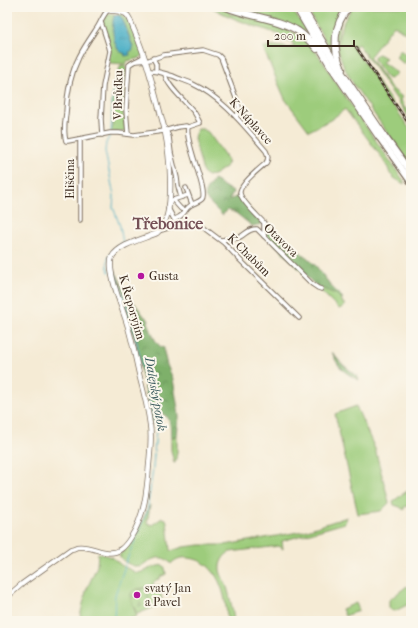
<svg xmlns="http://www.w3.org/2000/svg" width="418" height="628" viewBox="0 0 418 628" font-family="'IM FELL French Canon',serif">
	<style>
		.green { fill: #9dcc7b; stroke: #6c7b4c }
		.forest { fill: url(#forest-crowns); stroke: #5c6d44 }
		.cemetery { fill: url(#cemetery-stones); stroke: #6c7b4c }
		.water { fill: url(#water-ripples); stroke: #406c72 }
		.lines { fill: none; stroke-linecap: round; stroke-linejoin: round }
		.stream { stroke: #46adc5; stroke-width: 1 }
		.minor-casing { stroke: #7c6e5e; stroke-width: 5.5 }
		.tertiary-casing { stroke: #7c6e5e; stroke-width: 6 }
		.trunk-casing { stroke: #7c6e5e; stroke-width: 8 }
		.motorway-casing { stroke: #7c6e5e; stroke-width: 8 }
		.minor { stroke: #fff; stroke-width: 3.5 }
		.tertiary { stroke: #fff; stroke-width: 4.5 }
		.trunk { stroke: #fff; stroke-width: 5.5 }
		.motorway { stroke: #fff; stroke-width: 6 }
		.rail-casing { stroke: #3b2a1e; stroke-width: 2.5 }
		.rail { stroke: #fbf7ec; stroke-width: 1; stroke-dasharray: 3; stroke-linecap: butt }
		.poi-dot { fill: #b5179e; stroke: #fbf7ec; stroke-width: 1.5 }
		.labels { text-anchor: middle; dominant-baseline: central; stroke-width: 4; stroke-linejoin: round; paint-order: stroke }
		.street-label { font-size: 12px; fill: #3b2a1e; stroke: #fbf7ec }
		.poi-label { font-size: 12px; fill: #3b2a1e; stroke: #fbf7ec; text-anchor: start }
		.water-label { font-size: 13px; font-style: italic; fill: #3f5e61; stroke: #fbf7ec }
		.district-label { font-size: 16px; font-weight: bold; fill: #755056; stroke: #fbf7ec }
	</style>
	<defs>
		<pattern id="forest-crowns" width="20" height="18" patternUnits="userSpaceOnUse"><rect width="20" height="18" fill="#7eb06b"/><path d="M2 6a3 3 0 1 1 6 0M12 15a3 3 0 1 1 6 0" fill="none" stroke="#688f57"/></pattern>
		<pattern id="cemetery-stones" width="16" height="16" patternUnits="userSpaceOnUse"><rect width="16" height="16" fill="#9dcc7b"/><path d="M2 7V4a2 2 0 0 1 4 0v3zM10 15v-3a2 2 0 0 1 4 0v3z" fill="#88af6a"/></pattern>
		<pattern id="water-ripples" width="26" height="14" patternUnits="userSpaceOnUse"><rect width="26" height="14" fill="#46adc5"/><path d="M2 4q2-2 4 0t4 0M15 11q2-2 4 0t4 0" fill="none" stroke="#3c8d9f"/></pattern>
	</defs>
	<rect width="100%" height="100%" fill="#fbf7ec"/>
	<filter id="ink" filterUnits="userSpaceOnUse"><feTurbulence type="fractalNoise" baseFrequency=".025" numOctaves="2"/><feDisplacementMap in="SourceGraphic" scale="8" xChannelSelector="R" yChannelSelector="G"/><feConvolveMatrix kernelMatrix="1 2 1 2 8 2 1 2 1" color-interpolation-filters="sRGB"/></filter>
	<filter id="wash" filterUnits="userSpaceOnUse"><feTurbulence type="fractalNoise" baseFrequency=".012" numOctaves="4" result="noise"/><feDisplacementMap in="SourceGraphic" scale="16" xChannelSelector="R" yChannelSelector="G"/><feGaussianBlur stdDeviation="0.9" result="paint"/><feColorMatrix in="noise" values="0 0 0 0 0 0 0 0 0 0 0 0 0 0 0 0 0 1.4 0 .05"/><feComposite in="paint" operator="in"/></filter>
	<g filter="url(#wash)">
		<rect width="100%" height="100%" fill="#f5ebd5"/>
		<g class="green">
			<path d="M 211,7 L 218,7 L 230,12 L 230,14 L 232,15 L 233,13 C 254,20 278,22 296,34 C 316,46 326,67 338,86 C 360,118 382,149 404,181 L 404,184 L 394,178 L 390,174 L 388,168 L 380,155 L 345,109 L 332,119 L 309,131 L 285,99 L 263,48 L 275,46 L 289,48 L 295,46 C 285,33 260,29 246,23 C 234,19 223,14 211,7 Z"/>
			<path d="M 241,7 L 291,8 L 296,16 L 297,16 L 308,34 L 299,28 L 242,10 L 240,8 Z"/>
			<path d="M 307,7 L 346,7 L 342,12 L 334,56 L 311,16 L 312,15 Z"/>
			<path d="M 354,7 L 411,7 L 411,37 L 394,25 L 371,55 L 369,57 L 391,88 L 402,97 L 400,100 L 404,104 L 403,106 L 411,113 L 411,120 L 358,44 L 354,47 L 411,131 L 411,167 L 354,85 L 344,67 L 338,50 L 339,35 L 344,21 L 351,9 Z"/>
			<path d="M 108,14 L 114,14 C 112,28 112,37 118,50 L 124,53 L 125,56 L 128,55 L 129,56 L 128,55 L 130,54 L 129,52 L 133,47 L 125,24 L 119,16 L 119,14 C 124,14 125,17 128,20 L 143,55 L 140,58 L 127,61 L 126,64 L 110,63 L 109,62 L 110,51 L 102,22 Z"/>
			<path d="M 400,50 L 405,54 L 408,53 L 410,54 L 410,56 L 404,64 L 396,57 Z"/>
			<path d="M 379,54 L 386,58 L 382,62 L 397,73 L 392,78 L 389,79 L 386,77 L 374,60 L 374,58 L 376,55 Z"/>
			<path d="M 121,65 L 126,66 L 123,111 L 126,132 L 111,132 L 113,125 L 112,106 L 113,86 L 120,70 L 119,70 Z"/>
			<path d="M 198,129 L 203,129 L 208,132 L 228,160 L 227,165 L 226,167 L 214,175 L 207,176 L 203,172 L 194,138 L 195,134 Z"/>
			<path d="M 316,286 C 326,290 342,293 343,304 L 345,304 L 345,306 L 339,309 Z"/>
			<path d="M 356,406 L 375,449 L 389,502 L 389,503 L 381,511 L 358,514 L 335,414 Z"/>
			<path d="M 177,435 L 177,453 L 175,463 L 174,463 L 171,450 L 171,438 Z"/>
			<path d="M 411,490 L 411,505 L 404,507 L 404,510 L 400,507 L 394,505 L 393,501 C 399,498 403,492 411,490 Z"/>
			<path d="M 150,505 L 147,523 L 152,525 L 162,518 L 166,519 L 167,522 L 170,550 L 171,551 L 183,547 L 200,545 L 225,545 L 282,535 L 304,531 L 347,517 L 345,523 L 282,541 L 283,549 L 279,546 L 230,552 C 224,555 219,562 220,570 C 221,576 225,582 227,587 C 230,598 233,609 234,621 L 227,621 C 227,596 218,560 188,558 C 181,557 175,559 171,564 C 162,552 149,560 140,567 C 131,566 124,563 119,555 C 133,544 141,521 150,505 Z"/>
			<path d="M 98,553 L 112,557 L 121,565 L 137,573 L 142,572 L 153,567 L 163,565 L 165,568 L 166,574 L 160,577 L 160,579 L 156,580 L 153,583 L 154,586 L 134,590 L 132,603 L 137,616 L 126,621 L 79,621 L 86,591 L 97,566 Z"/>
			<path d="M 407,586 L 411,590 L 411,603 L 395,611 L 391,610 L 389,607 L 389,600 Z"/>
			<path d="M 356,603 L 359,610 L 345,616 L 342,609 Z"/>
		</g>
		<g class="forest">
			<path d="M 214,180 L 233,192 L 229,200 L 238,196 L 262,223 L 259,225 L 252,226 L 236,213 L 228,210 L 222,215 L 205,198 L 206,190 Z"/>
			<path d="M 265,225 L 309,259 L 316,266 L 332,287 L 343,298 L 341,299 L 336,294 L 316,286 L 266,235 Z"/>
			<path d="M 113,266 L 123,287 L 144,316 L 149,320 L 148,322 C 151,330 155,346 164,348 L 164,353 L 167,365 L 173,379 L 178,409 L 179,417 L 177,435 L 171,438 C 170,424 172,414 155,412 L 157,422 L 155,422 L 149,395 L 147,395 L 154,423 L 152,423 L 152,421 L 134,338 L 114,274 L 132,325 L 136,346 L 138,346 C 136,334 122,279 114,273 Z"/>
			<path d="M 332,352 L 341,363 L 357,376 L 359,380 L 358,380 C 344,372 338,368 332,352 Z"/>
		</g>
		<path class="cemetery" d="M 159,585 L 163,604 L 137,614 L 130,598 C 130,594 131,593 134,590 Z"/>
		<path class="water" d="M 117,15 L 120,16 L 122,18 L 133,47 L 133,50 L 129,52 L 130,55 L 125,56 L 124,53 C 113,52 111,25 114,16 Z"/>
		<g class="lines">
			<g class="stream">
				<path d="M 116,7 L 116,8"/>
				<path d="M 111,132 L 113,85 L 119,70"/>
				<path d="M 110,135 L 106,143 L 105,151 L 114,196 L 113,207 L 120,226 L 123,243 L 117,246"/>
				<path d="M 109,272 C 106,263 107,256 114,250"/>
				<path d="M 115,274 L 120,287 L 133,325 L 156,429 L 153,468 L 147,512 L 125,564"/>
				<path d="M 114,621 L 115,595 L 125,566"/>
			</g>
		</g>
	</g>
	<g filter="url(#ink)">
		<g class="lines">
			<defs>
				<g id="minor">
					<path d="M 108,10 C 103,15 101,22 97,28 C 91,37 84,47 79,57 C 70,75 67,94 66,113 C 65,122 63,132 66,141 L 68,141 L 110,133 L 119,133 L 134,135 L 164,131 L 178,127 L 186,126 L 188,127 L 200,123 C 198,119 196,115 194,112 C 186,102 166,85 165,74"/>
					<path d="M 101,22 L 109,47 L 110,51 L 103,86 L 101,119 L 102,135"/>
					<path d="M 153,58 L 156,64 L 156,71"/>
					<path d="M 136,61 L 149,60 L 164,55 L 203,50 L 218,55 L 221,58 L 239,106 L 239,112 L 236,117"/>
					<path d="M 149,71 C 157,70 165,74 173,76 C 179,79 187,81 193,84 C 223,98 244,126 266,151 C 268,155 269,158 266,163 C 260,168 239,185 240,193 C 241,201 259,217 264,223 L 264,236"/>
					<path d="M 166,130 L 169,137 L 171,153 L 177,178 L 178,186 L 181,197"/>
					<path d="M 128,134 L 126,109 L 129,65 C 133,61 140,60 144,56"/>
					<path d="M 186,188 L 192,204"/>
					<path d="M 173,200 L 181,209 L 185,210"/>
					<path d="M 170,201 L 188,195"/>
					<path d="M 168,208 L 177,225"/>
					<path d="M 175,219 C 178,218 181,216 183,214 C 186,210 186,208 191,205 C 194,203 199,202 202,199 C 209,192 184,141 188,127"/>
					<path d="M 80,220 L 80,139"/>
					<path d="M 161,230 L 181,224 L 193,222 L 200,225 L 224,243 L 240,260 L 299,318"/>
					<path d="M 221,240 C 227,238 234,240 240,237 C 246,234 249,228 257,229 L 312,284 L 318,288 L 321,289"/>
				</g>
				<path id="tertiary" d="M 7,597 L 22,584 L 71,549 C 73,549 75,548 77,547 C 91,544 108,559 121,549 C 125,546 128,542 131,537 C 145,515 147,490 149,465 C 150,452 152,438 150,425 C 148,409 144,393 140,378 C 136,361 133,344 128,327 C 124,312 106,271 112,257 C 119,244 144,239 157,233 C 178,216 169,151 164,127 C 160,112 156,97 152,82 C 147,64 142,47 134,30 C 132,26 131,20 128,16 C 123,10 115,12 108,10 L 106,7"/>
				<g id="trunk">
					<path d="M 383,134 L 411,173"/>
					<path d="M 379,137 L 411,182"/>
				</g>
				<g id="motorway">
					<path d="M 226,7 C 250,17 277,18 298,31 C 305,36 311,42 317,49"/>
					<path d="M 296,7 L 330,65 L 379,137"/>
					<path d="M 302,7 L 334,61 L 383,134"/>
					<path d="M 342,69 C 332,48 333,25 349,7"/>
				</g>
			</defs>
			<use href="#minor" class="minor-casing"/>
			<use href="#tertiary" class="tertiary-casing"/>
			<use href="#trunk" class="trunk-casing"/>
			<use href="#motorway" class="motorway-casing"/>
			<use href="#minor" class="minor"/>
			<use href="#tertiary" class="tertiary"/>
			<use href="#trunk" class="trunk"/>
			<use href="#motorway" class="motorway"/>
			<defs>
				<path id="rail" d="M 356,47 L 411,127"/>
			</defs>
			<use href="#rail" class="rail-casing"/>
			<use href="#rail" class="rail"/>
		</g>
	</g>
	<g class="poi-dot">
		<circle cx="141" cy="276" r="4"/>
		<circle cx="137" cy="595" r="4"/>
	</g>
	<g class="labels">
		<g class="street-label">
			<text transform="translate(118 95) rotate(-89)">V Brůdku</text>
			<text transform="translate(251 121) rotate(48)">K Náplavce</text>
			<text transform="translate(70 179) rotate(-90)">Eliščina</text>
			<text transform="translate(281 240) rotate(44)">Otavova</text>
			<text transform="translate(249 255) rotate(45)">K Chabům</text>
			<text transform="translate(132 307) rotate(74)">K Řeporyjím</text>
		</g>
		<g class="poi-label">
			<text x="149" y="276">Gusta</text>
			<text x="145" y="588">svatý Jan<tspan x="145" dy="14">a Pavel</tspan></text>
		</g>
		<g class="water-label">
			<text transform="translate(156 394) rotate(80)">Dalejský potok</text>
		</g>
		<g class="district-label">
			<text x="168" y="223">Třebonice</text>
		</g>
	</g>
	<rect width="418" height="628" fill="none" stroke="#fbf7ec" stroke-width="24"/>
	<path d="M268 40v6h86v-6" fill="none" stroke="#3b2a1e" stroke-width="2"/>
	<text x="274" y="40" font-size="12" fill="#3b2a1e" stroke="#fbf7ec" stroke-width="3" paint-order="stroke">200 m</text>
</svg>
